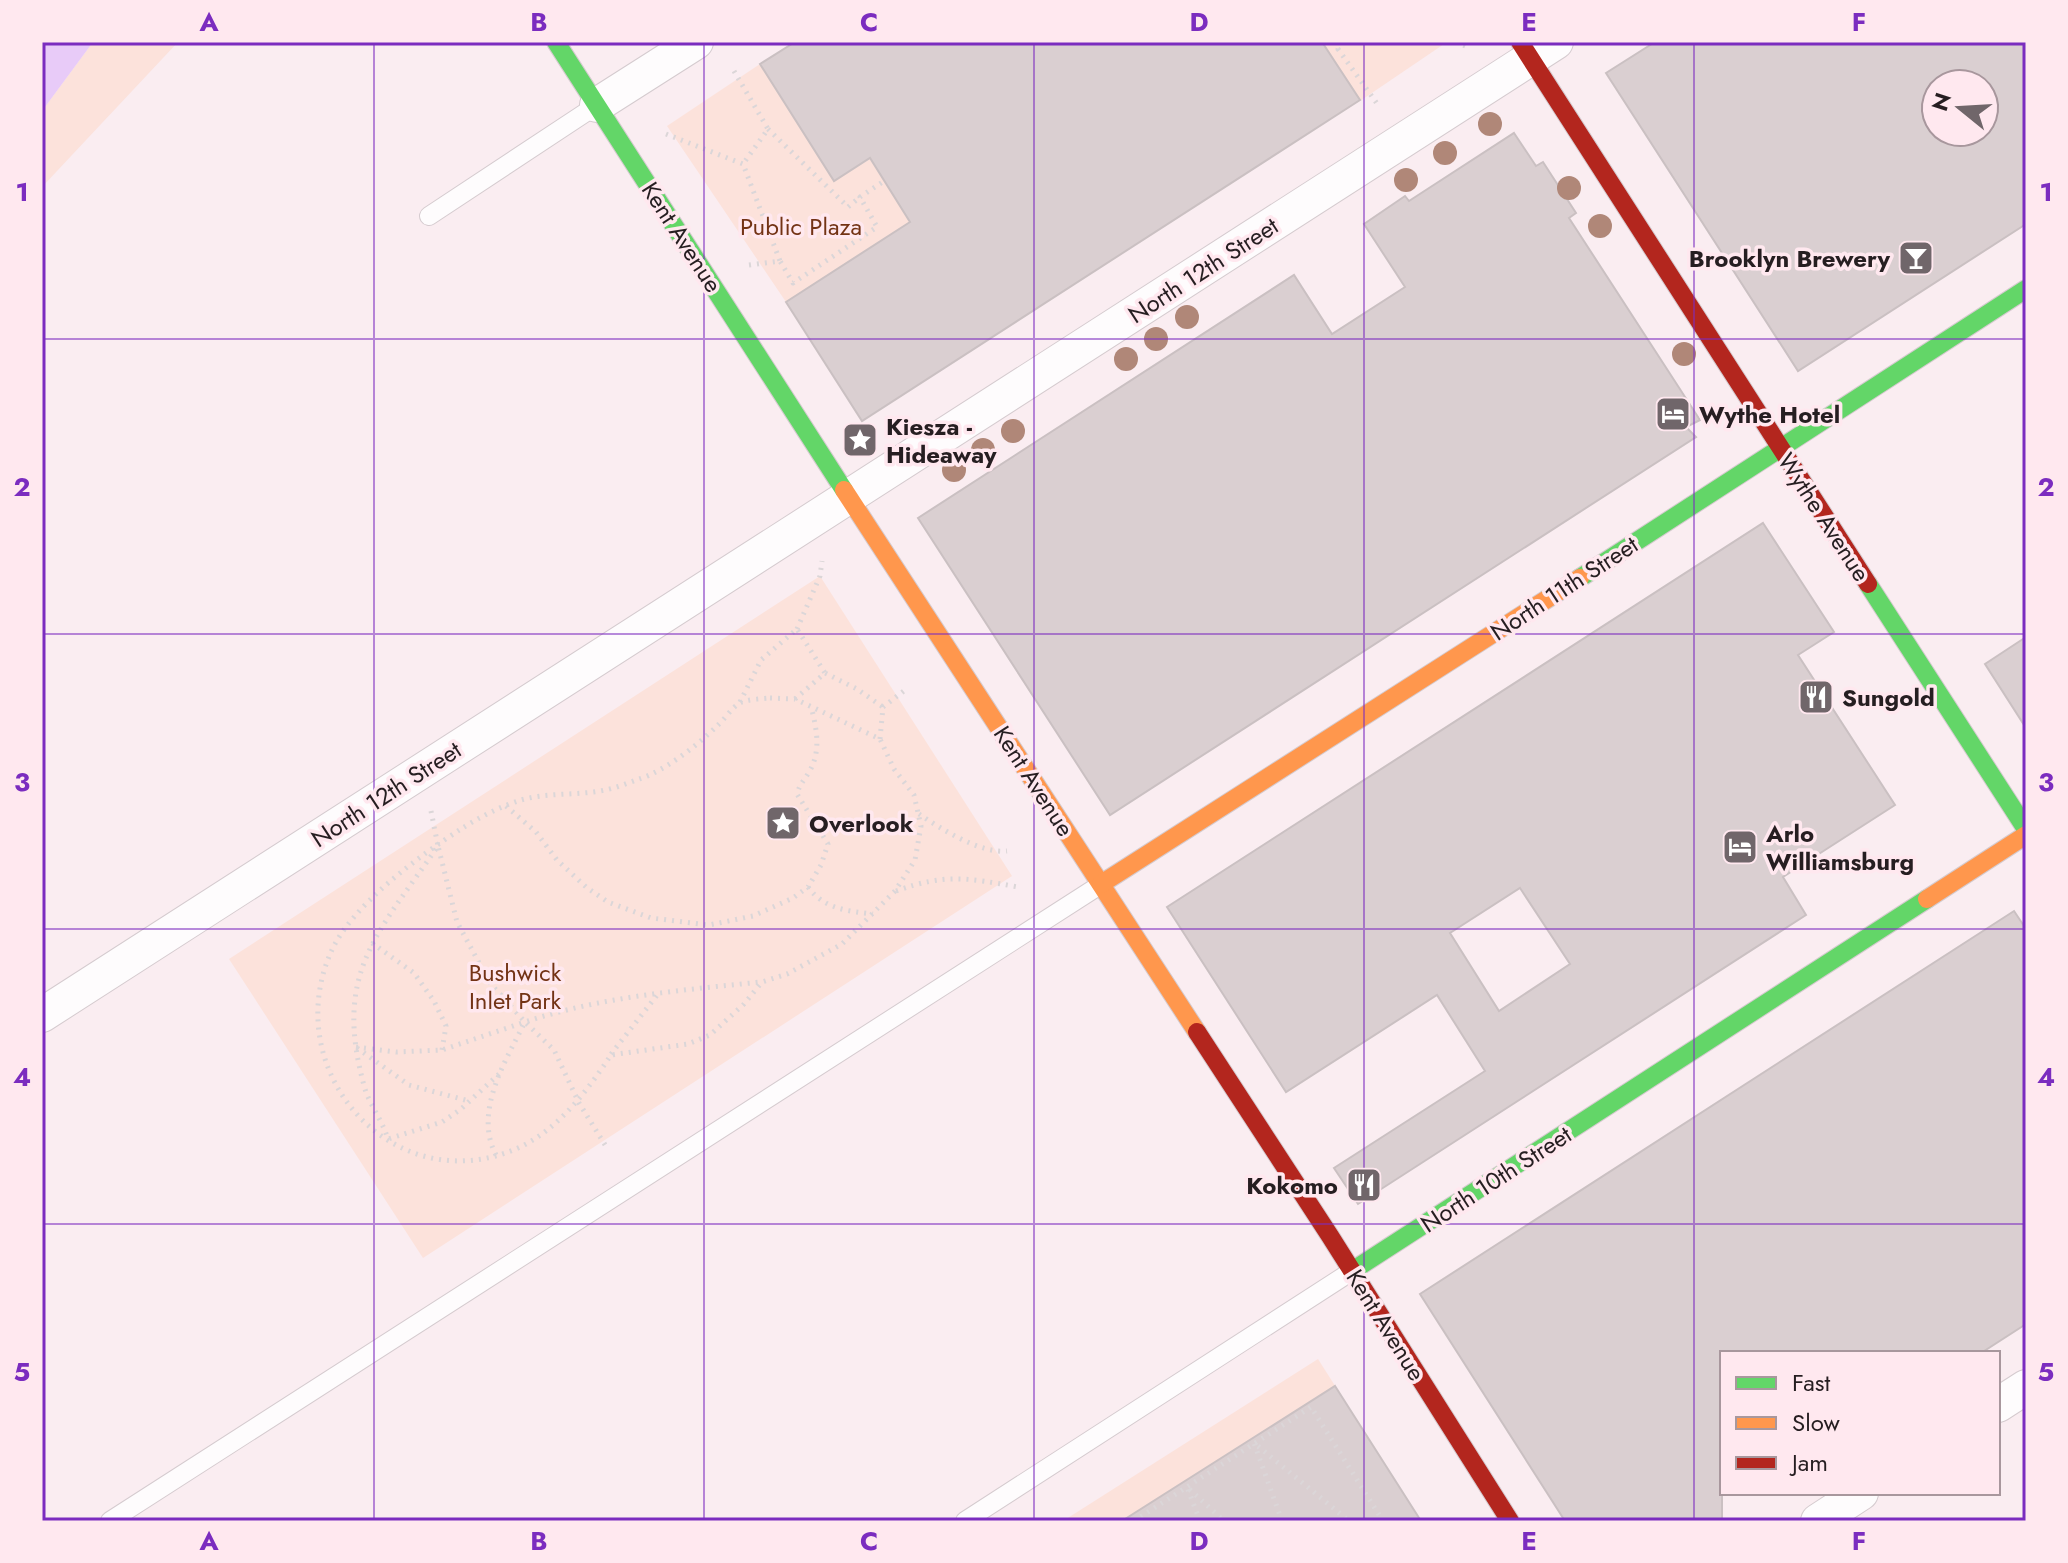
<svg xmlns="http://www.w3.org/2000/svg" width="2068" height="1563" viewBox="0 0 2068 1563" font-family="Jost,sans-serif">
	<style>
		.green { fill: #fce2db }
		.water { fill: #e8cbf8 }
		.building { fill: #dacfd1; stroke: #cac0c2; stroke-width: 2; fill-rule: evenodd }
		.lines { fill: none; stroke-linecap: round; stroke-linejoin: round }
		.lane-casing { stroke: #d5cbcf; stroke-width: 20 }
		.street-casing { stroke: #d5cbcf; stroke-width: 36 }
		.fast-casing { stroke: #d5cbcf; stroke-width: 20 }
		.slow-casing { stroke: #d5cbcf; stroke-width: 20 }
		.jam-casing { stroke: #d5cbcf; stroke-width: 20 }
		.path { stroke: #dbd6d8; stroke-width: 5; stroke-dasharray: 2 6; stroke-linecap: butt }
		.lane { stroke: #fefcfd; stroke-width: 18 }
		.street { stroke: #fefcfd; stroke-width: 34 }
		.fast { stroke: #63d668; stroke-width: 18 }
		.slow { stroke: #ff974d; stroke-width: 18 }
		.jam { stroke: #b3261e; stroke-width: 18 }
		.tree { fill: #b08778 }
		.grid { fill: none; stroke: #7b2cbf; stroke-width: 2; stroke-opacity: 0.55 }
		.labels { text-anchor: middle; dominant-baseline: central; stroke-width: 7; stroke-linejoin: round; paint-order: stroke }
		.park-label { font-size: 24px; fill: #733315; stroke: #ffe8ef }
		.street-label { font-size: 24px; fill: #261e21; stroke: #ffe8ef }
		.poi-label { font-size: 24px; font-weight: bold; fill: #261e21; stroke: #ffe8ef; text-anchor: start }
		.neatline { fill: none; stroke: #7b2cbf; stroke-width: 3 }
		.grid-label { font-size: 26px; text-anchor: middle; font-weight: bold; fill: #7b2cbf }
	</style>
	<rect width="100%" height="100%" fill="#faedf1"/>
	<g class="green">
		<path d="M 93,42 L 178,42 L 42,187 L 42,111 Z"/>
		<path d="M 1322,42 L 1447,42 L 1360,101 Z"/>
		<path d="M 760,64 L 834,181 L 870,159 L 910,222 L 786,302 L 667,126 Z"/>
		<path d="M 820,576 L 1012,876 L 423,1258 L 229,959 Z"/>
		<path d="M 1318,1359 L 1421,1521 L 1063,1521 Z"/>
	</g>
	<path class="water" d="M 42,42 L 93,42 L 42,111 Z"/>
	<g class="building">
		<path d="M 795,42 L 1322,42 L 1360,100 L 862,421 L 786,302 L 910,222 L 870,158 L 834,181 L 760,64 Z"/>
		<path d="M 1655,42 L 2026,42 L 2026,224 L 1798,371 L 1606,73 ZM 1936,84 L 1984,84 L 1984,132 L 1936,132 Z"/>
		<path d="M 1514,133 L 1536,166 L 1543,162 L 1576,213 L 1569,218 L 1700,420 L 1686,427 L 1696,437 L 1110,815 L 918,518 L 1294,275 L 1332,334 L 1405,287 L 1364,224 L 1405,196 L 1409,201 Z"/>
		<path d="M 1763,523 L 1834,632 L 1798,655 L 1895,805 L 1783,877 L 1806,915 L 1358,1204 L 1334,1168 L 1485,1071 L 1437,995 L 1286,1092 L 1167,907 ZM 1520,888 L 1570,964 L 1499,1011 L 1450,933 Z"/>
		<path d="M 2026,637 L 2026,728 L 1985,664 Z"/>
		<path d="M 2014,911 L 2026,929 L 2026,1324 L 1981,1353 L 1722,1353 L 1722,1521 L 1565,1521 L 1420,1294 Z"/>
		<path d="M 1335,1386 L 1421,1521 L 1122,1521 Z"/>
	</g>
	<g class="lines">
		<defs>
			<g id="lane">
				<path d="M 429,216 L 597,105"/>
				<path d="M 110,1521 L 1100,885"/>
				<path d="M 965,1521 L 1352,1271"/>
			</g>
			<g id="street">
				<path d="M 597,105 L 696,42"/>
				<path d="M 42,1015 L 1556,42"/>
				<path d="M 1998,1405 L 2026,1387"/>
				<path d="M 1818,1521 L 1861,1493"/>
			</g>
			<g id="fast">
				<path d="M 556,42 L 844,490"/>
				<path d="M 1580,578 L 2026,289"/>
				<path d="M 1868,584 L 2026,829"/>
				<path d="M 1352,1271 L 1927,899"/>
			</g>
			<g id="slow">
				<path d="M 844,490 L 1197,1032"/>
				<path d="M 1101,884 L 1580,578"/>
				<path d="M 1927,899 L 2026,835"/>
			</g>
			<g id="jam">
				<path d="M 1520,42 L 1868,584"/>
				<path d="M 1197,1032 L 1330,1236 L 1510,1521"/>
			</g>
		</defs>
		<use href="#lane" class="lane-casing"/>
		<use href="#street" class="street-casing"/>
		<use href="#fast" class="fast-casing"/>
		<use href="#slow" class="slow-casing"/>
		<use href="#jam" class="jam-casing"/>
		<g class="path">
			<path d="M 1333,42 L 1338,49"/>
			<path d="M 1342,42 L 1338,49 L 1378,105"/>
			<path d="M 1456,42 L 1468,47"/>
			<path d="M 734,71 L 768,129 L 743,164"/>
			<path d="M 768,129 L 848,207 L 860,197"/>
			<path d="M 666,134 L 743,164 L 780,261"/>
			<path d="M 749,265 L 780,261 L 793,283 L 877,227 L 860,197 L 884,181"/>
			<path d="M 797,629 L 820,576 L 822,561"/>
			<path d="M 770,698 L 795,699 L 880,739 L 894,769 L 914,795 L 921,826 L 915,860 L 895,891 L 842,944 L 787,974 L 762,982 L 744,1004 L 710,1035 L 688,1044 L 611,1055 C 587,1091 558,1130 518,1148 C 394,1203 278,1072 331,952 C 351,906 419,856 461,829 C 478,818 501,806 521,800 C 548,792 577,796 605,790 C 616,788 628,783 639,779 C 665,771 699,744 718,725 C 725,719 732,707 740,703 C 747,699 761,699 770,698 Z"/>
			<path d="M 795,699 L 825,673 L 857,689 L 883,707"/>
			<path d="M 740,702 L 761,660 L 797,629 L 825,673"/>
			<path d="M 880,739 L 883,707 L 905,690"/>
			<path d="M 506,806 L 536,832 L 557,860 L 586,887 L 608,902 L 651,918 L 709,925 L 753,916 L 793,898 L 808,887 L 821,865 L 828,844 L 797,794 C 800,783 804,781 809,772 C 821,752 817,731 812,710"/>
			<path d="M 431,811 L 438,846"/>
			<path d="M 919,814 C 941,829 981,854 1007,851"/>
			<path d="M 808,887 C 824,909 847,911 873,914"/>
			<path d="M 896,891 C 946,873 968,878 1018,887"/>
			<path d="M 372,943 L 414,973 L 434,1001 L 446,1026 L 442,1050"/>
			<path d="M 356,1047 L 396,1052 L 442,1050 L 525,1022"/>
			<path d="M 357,1048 L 409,1085 L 469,1101"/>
			<path d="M 611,1054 L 658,994"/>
			<path d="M 499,1074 L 461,1109 L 442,1122 L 388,1139 C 382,1120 370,1105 365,1089 C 332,973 377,935 438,846 L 457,922 L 490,983 L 525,1022 C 600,997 682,990 761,982"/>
			<path d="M 496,1155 C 473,1112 506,1060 525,1022 L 554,1050 L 579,1103 L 607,1148"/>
			<path d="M 1134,1521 L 1311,1407 L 1383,1521"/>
			<path d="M 1200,1521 L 1187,1487 L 1224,1521"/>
			<path d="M 1282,1521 L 1254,1443 L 1349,1521"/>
		</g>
		<use href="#lane" class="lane"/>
		<use href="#street" class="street"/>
		<use href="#fast" class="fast"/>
		<use href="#slow" class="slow"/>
		<use href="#jam" class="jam"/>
	</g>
	<g class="tree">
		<circle cx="1490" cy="124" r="12"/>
		<circle cx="1445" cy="153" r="12"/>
		<circle cx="1406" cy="180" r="12"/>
		<circle cx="1569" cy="188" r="12"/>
		<circle cx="1600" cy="226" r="12"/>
		<circle cx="1187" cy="317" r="12"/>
		<circle cx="1156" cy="339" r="12"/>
		<circle cx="1684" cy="354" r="12"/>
		<circle cx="1126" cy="359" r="12"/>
		<circle cx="1013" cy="431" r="12"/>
		<circle cx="983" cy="450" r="12"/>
		<circle cx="954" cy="470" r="12"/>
	</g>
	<path class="grid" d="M 374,42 L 374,1521M 704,42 L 704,1521M 1034,42 L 1034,1521M 1364,42 L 1364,1521M 1694,42 L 1694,1521M 42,339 L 2026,339M 42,634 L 2026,634M 42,929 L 2026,929M 42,1224 L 2026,1224"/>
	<defs>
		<symbol id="bar-square" viewBox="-11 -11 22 22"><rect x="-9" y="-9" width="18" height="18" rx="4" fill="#70666a" stroke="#ffe8ef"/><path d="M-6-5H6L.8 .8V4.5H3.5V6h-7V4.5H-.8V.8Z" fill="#fff"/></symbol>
		<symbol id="hotel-square" viewBox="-11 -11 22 22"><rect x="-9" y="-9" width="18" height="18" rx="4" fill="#70666a" stroke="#ffe8ef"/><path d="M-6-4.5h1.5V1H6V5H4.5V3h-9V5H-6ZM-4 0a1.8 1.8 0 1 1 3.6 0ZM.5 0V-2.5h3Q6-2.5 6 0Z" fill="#fff"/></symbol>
		<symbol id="sight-square" viewBox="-11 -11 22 22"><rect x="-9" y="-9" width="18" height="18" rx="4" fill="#70666a" stroke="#ffe8ef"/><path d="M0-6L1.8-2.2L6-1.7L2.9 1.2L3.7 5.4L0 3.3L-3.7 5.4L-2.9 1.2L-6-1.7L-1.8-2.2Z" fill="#fff"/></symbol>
		<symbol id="restaurant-square" viewBox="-11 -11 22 22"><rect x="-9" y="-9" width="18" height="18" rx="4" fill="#70666a" stroke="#ffe8ef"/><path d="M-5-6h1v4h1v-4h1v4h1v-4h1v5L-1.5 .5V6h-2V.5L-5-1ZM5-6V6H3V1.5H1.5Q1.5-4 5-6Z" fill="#fff"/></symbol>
	</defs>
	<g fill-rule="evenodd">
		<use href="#bar-square" x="1896" y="238" width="40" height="40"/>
		<use href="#hotel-square" x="1653" y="394" width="40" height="40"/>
		<use href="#sight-square" x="840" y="420" width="40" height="40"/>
		<use href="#restaurant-square" x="1796" y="677" width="40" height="40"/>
		<use href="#sight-square" x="763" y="803" width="40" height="40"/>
		<use href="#hotel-square" x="1720" y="827" width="40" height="40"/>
		<use href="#restaurant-square" x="1344" y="1165" width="40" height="40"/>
	</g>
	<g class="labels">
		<g class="park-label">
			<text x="801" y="226">Public Plaza</text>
			<text x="515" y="972">Bushwick<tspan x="515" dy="28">Inlet Park</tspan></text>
		</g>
		<g class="street-label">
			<text transform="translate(682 237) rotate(57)">Kent Avenue</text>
			<text transform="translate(1203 270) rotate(-33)">North 12th Street</text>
			<text transform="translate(1824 517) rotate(57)">Wythe Avenue</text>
			<text transform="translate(1564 588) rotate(-33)">North 11th Street</text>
			<text transform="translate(1034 781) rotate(57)">Kent Avenue</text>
			<text transform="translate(386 794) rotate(-33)">North 12th Street</text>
			<text transform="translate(1496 1179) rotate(-33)">North 10th Street</text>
			<text transform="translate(1386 1325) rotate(58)">Kent Avenue</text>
		</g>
		<g class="poi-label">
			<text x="1890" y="258" text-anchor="end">Brooklyn Brewery</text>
			<text x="1699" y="414">Wythe Hotel</text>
			<text x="886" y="426">Kiesza -<tspan x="886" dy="28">Hideaway</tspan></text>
			<text x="1842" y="697">Sungold</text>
			<text x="809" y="823">Overlook</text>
			<text x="1766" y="833">Arlo<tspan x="1766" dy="28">Williamsburg</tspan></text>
			<text x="1338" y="1185" text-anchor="end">Kokomo</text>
		</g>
	</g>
	<rect width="2068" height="1563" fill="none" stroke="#ffe8ef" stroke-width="88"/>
	<rect x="1720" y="1351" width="280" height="144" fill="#ffe8ef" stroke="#a8979d" stroke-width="2"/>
	<rect x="1736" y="1377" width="40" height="12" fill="#63d668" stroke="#a8979d" stroke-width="2"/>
	<text x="1792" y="1391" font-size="24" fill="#261e21">Fast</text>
	<rect x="1736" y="1417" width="40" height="12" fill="#ff974d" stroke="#a8979d" stroke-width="2"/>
	<text x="1792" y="1431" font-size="24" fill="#261e21">Slow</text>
	<rect x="1736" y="1457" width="40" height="12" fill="#b3261e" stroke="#a8979d" stroke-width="2"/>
	<text x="1792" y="1471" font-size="24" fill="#261e21">Jam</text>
	<g transform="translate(1960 108) rotate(288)"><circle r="38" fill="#ffe8ef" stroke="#a8979d" stroke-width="2"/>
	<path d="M0-6L14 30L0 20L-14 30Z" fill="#70666a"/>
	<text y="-12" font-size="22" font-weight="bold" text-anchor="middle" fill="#261e21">N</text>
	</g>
	<rect x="44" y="44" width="1980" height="1475" class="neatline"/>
	<g class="grid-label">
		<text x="209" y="31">A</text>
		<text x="539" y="31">B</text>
		<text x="869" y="31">C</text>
		<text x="1199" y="31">D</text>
		<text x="1529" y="31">E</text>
		<text x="1859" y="31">F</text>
		<text x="22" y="201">1</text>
		<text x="2046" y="201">1</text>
		<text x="22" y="496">2</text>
		<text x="2046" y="496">2</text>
		<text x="22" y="791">3</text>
		<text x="2046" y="791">3</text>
		<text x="22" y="1086">4</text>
		<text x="2046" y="1086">4</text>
		<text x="22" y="1381">5</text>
		<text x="2046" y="1381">5</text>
		<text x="209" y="1550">A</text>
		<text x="539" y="1550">B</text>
		<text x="869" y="1550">C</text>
		<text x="1199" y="1550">D</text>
		<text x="1529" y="1550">E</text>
		<text x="1859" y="1550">F</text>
	</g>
</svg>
